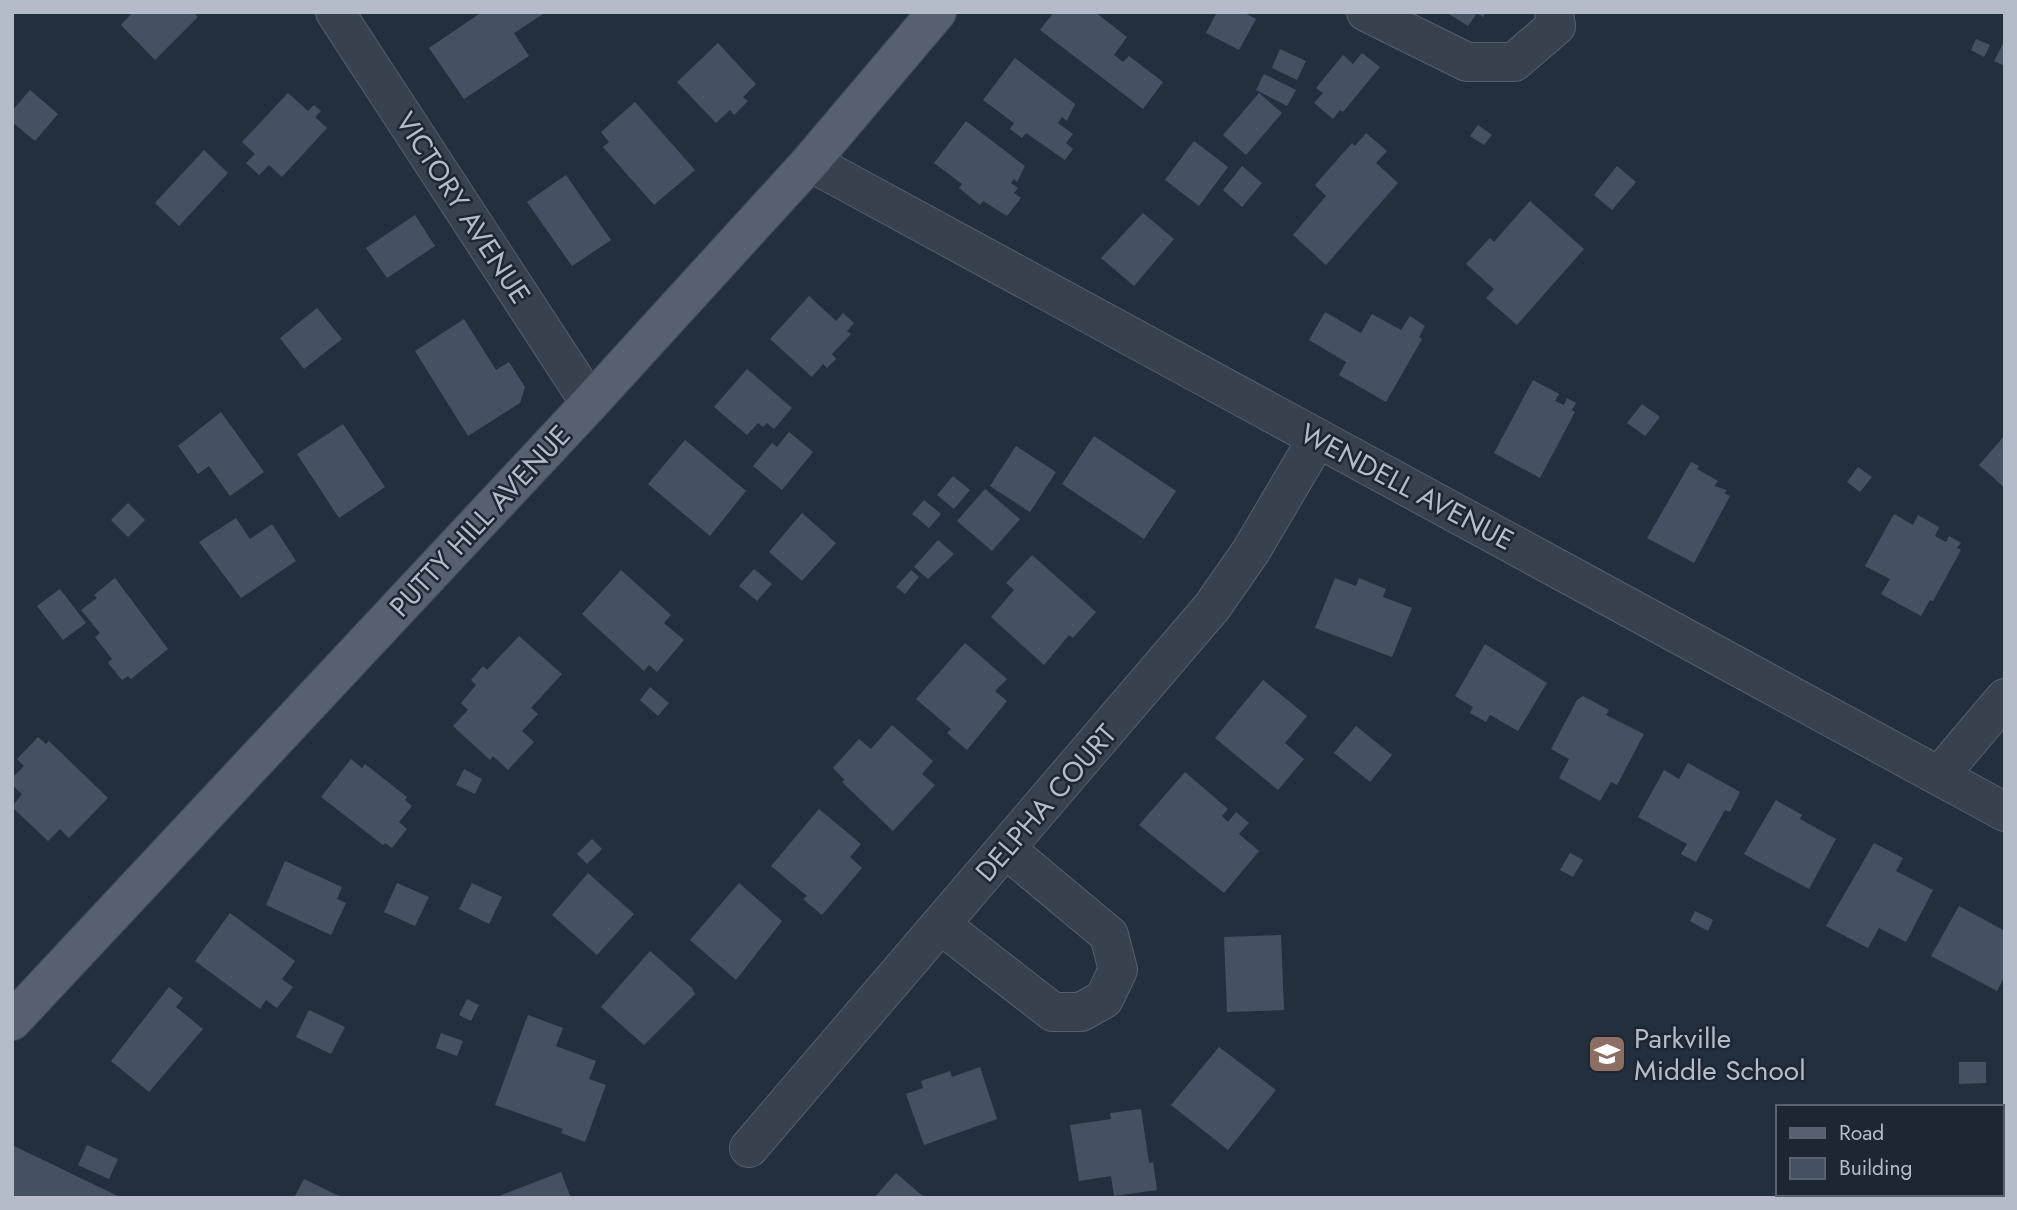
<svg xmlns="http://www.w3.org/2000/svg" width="2017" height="1210" viewBox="0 0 2017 1210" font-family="Jost,sans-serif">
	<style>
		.building { fill: #455162 }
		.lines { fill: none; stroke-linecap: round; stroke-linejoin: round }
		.minor-casing { stroke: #565f6c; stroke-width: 40 }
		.major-casing { stroke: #414a57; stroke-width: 40 }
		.minor { stroke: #38414e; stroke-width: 38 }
		.major { stroke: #56606e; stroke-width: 38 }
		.labels { text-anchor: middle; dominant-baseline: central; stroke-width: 5; stroke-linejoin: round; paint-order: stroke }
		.street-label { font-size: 28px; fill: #b4bcc9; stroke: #1d2633 }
		.poi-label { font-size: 28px; fill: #b4bcc9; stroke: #1d2633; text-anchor: start }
	</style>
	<rect width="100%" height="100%" fill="#242f3e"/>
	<g class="building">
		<path d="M 133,12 L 193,12 L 198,17 L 155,60 L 121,25 Z"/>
		<path d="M 482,12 L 546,12 L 514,33 L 529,56 L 464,99 L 429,48 Z"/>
		<path d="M 1054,12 L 1095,12 L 1127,37 L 1114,55 L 1123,62 L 1129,56 L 1163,82 L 1143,109 L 1040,30 Z"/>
		<path d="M 1217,12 L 1243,12 L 1256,19 L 1239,50 L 1206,33 Z"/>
		<path d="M 1446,12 L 1486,12 L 1483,17 L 1477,13 L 1468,26 Z"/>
		<path d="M 1976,39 L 1990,45 L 1984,57 L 1971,50 Z"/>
		<path d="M 2005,40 L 2005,66 L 1994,61 Z"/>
		<path d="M 718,43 L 756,84 L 743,97 L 748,101 L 734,115 L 730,110 L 716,123 L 677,82 Z"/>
		<path d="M 1280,49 L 1306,61 L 1297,80 L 1272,68 Z"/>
		<path d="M 1362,53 L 1380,67 L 1343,112 L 1340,110 L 1333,119 L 1314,103 L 1323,93 L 1316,88 L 1343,55 L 1353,64 Z"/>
		<path d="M 1015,58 L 1075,104 L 1067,121 L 1062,117 L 1058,123 L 1073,134 L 1066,143 L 1073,149 L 1065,160 L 1026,133 L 1022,138 L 1010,129 L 1014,123 L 983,100 Z"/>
		<path d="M 1264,74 L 1296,90 L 1287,106 L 1256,90 Z"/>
		<path d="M 30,90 L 58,114 L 35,141 L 12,122 L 12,111 Z"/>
		<path d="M 288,93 L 308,111 L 314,105 L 321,111 L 315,117 L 327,128 L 282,177 L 269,165 L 259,175 L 246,163 L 255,154 L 242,142 Z"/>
		<path d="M 1259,93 L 1282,113 L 1246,155 L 1223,135 Z"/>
		<path d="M 635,102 L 695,170 L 654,205 L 603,147 L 609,142 L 601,132 Z"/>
		<path d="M 966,121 L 1025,166 L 1017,182 L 1014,179 L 1011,183 L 1018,188 L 1014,193 L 1021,198 L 1007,216 L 983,201 L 980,205 L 959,188 L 962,184 L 934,163 Z"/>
		<path d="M 1478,125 L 1492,135 L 1484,145 L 1470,136 Z"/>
		<path d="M 1366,133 L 1387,151 L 1376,163 L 1398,183 L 1326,265 L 1293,235 L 1326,196 L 1315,185 L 1352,143 L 1355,146 Z"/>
		<path d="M 1194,141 L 1228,167 L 1199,206 L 1165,180 Z"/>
		<path d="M 204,150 L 228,173 L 179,226 L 155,203 Z"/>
		<path d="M 1242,166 L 1262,183 L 1242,207 L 1223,190 Z"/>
		<path d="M 1617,166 L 1636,182 L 1612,210 L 1594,195 Z"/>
		<path d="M 566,175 L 611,240 L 572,266 L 527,202 Z"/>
		<path d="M 1530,201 L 1584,249 L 1517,325 L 1486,298 L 1494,289 L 1466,264 L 1490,238 L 1494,242 Z"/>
		<path d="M 1143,213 L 1174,239 L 1134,286 L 1101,258 Z"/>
		<path d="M 415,215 L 435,246 L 387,278 L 366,248 Z"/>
		<path d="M 809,296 L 836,321 L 843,313 L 854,323 L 847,331 L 851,334 L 832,354 L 836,359 L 827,368 L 823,364 L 812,377 L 770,339 Z"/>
		<path d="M 317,308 L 342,339 L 304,369 L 280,338 Z"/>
		<path d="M 1325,312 L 1361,333 L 1372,314 L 1401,330 L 1410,316 L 1425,326 L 1419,337 L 1422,339 L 1386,402 L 1339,375 L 1346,362 L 1309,340 Z"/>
		<path d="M 464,319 L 496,370 L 509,362 L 525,387 L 520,403 L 468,436 L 415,351 Z"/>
		<path d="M 747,369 L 792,408 L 774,429 L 767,423 L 763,427 L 758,423 L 747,435 L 714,407 Z"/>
		<path d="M 1533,380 L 1559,394 L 1555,401 L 1564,405 L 1567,398 L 1576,403 L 1572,410 L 1575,412 L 1540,478 L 1494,453 Z"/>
		<path d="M 1642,404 L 1660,417 L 1645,436 L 1627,423 Z"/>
		<path d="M 221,412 L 264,472 L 230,496 L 209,466 L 198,474 L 178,446 Z"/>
		<path d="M 343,424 L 385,487 L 339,518 L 297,454 Z"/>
		<path d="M 789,432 L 813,452 L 782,490 L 753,466 L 772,443 L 777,447 Z"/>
		<path d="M 2005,435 L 2005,488 L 1979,465 Z"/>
		<path d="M 1094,436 L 1176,491 L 1144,539 L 1062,484 Z"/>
		<path d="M 685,440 L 746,491 L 710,536 L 648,484 Z"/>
		<path d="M 1016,446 L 1056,472 L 1030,512 L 990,486 Z"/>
		<path d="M 1691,462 L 1699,466 L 1697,469 L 1718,481 L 1714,486 L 1727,490 L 1724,493 L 1730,496 L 1694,563 L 1647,538 Z"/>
		<path d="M 1858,467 L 1872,477 L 1860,492 L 1847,482 Z"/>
		<path d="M 953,476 L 970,490 L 954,509 L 937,495 Z"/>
		<path d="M 985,489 L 1020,519 L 992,551 L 957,521 Z"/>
		<path d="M 924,500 L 941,514 L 929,528 L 912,514 Z"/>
		<path d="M 128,503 L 145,520 L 128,537 L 111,520 Z"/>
		<path d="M 802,513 L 836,543 L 802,581 L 769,552 Z"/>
		<path d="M 1894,514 L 1913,525 L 1918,515 L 1939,527 L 1935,536 L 1946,542 L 1949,536 L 1961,543 L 1957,548 L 1961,550 L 1933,601 L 1930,600 L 1921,616 L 1881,594 L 1890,579 L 1865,566 Z"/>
		<path d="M 236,518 L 250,539 L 272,524 L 296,561 L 241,598 L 199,542 Z"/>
		<path d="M 938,540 L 954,554 L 928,579 L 914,567 Z"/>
		<path d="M 1032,555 L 1096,612 L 1073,638 L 1069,635 L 1044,665 L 991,617 L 1014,590 L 1006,583 Z"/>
		<path d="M 754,569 L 772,584 L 757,601 L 739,586 Z"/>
		<path d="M 621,570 L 671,615 L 664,623 L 684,640 L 657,672 L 649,665 L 644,671 L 582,614 Z"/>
		<path d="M 911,570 L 919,577 L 905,594 L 896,587 Z"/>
		<path d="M 115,578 L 168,649 L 131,679 L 128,676 L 122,680 L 108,663 L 112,659 L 95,637 L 100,633 L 81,610 L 97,598 L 94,595 Z"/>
		<path d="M 1335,578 L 1356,586 L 1359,578 L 1386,589 L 1383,597 L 1412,608 L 1392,657 L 1315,628 Z"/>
		<path d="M 60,589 L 86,623 L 63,640 L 37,606 Z"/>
		<path d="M 519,636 L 562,674 L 531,708 L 538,714 L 522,731 L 534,742 L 508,770 L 493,756 L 490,760 L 453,726 L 468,710 L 461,703 L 476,685 L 471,680 L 483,666 L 487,670 Z"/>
		<path d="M 965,643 L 1007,679 L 995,691 L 1007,701 L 967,750 L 947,733 L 951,729 L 916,699 Z"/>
		<path d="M 1485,644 L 1547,683 L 1518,731 L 1490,715 L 1486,722 L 1470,713 L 1473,707 L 1455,696 Z"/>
		<path d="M 1263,680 L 1307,716 L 1285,743 L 1304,759 L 1278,790 L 1215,738 Z"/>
		<path d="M 650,687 L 669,703 L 658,716 L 640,700 Z"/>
		<path d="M 1583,696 L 1609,710 L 1606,715 L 1644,734 L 1617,785 L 1611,782 L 1600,801 L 1559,778 L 1569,759 L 1551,749 L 1577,700 Z"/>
		<path d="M 892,725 L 933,761 L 922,774 L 935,785 L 893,831 L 842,782 L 845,780 L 833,768 L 859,739 L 871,749 Z"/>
		<path d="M 1356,726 L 1392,755 L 1370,782 L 1334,753 Z"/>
		<path d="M 38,737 L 46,744 L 49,741 L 108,798 L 69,838 L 60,829 L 48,841 L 12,807 L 22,794 L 12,785 L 12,778 L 24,766 L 17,759 Z"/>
		<path d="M 351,759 L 362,768 L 365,764 L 407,797 L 405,800 L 412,806 L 399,822 L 407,829 L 392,848 L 385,843 L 383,845 L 321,797 Z"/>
		<path d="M 1688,763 L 1740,792 L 1730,812 L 1725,810 L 1696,862 L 1681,854 L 1687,844 L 1638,817 L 1664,770 L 1679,779 Z"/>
		<path d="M 464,769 L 482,779 L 475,794 L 456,785 Z"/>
		<path d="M 1185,772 L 1228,809 L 1222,816 L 1228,822 L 1236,812 L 1249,823 L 1239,834 L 1259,851 L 1224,893 L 1139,825 Z"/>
		<path d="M 1776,800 L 1802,815 L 1800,819 L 1836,839 L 1809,889 L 1744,854 Z"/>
		<path d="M 819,809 L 861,844 L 850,857 L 862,868 L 822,915 L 803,899 L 807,896 L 771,866 Z"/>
		<path d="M 592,839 L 602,849 L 587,864 L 577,854 Z"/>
		<path d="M 1874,843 L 1903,858 L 1896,871 L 1933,890 L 1906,942 L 1879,928 L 1868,948 L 1826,926 Z"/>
		<path d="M 1570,853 L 1583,860 L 1573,877 L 1560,870 Z"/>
		<path d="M 285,861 L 342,887 L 337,899 L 346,903 L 331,935 L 266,905 Z"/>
		<path d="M 588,873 L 634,914 L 597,955 L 552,915 Z"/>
		<path d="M 397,883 L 429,897 L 415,926 L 384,912 Z"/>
		<path d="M 472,883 L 502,897 L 489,924 L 459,909 Z"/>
		<path d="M 739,883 L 782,921 L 736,980 L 690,940 Z"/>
		<path d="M 1959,906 L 2005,931 L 2005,976 L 1997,991 L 1931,956 Z"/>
		<path d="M 1695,911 L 1713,920 L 1708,931 L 1690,921 Z"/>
		<path d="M 230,913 L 295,961 L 282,979 L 293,987 L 277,1008 L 266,1000 L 260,1009 L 195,961 Z"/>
		<path d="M 1281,935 L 1284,1010 L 1227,1012 L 1224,937 Z"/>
		<path d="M 650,951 L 692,988 L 695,994 L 644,1045 L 601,1007 Z"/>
		<path d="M 169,987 L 183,998 L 176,1007 L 203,1029 L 149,1092 L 111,1061 Z"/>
		<path d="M 467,999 L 479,1005 L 471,1021 L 459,1015 Z"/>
		<path d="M 309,1010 L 345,1027 L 331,1054 L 296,1037 Z"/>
		<path d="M 528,1015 L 563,1028 L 556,1046 L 596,1061 L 589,1079 L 606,1085 L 585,1142 L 561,1133 L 563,1129 L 495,1105 Z"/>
		<path d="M 441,1033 L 463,1041 L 457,1056 L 436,1048 Z"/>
		<path d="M 1219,1047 L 1276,1090 L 1228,1150 L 1171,1105 Z"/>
		<path d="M 1959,1062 L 1986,1062 L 1986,1083 L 1959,1084 Z"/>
		<path d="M 980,1067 L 997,1119 L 924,1145 L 906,1094 L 923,1088 L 921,1081 L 950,1071 L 952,1077 Z"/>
		<path d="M 1141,1109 L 1149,1163 L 1153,1162 L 1157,1190 L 1114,1196 L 1111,1176 L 1079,1181 L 1070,1125 L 1111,1119 L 1110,1113 Z"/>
		<path d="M 12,1145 L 122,1198 L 12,1198 Z"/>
		<path d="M 87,1145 L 118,1159 L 109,1179 L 78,1165 Z"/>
		<path d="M 561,1172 L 571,1198 L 494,1198 Z"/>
		<path d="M 896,1173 L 925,1198 L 874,1198 Z"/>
		<path d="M 304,1179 L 343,1198 L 294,1198 Z"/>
	</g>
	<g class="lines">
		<defs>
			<g id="minor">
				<path d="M 335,12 L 590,403"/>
				<path d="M 1366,12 L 1467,62 L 1514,62 L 1556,26 L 1554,12"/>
				<path d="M 810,162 L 2005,812"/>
				<path d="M 1939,776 L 2005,698"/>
				<path d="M 941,925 L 1053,1012 L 1081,1012 L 1104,999 L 1118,970 L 1109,935 L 1006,849"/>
				<path d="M 749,1148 L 1212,607 L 1251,551 L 1317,439"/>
			</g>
			<path id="major" d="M 12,1021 L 590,403 L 810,162 L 937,12"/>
		</defs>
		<use href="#minor" class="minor-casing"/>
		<use href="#major" class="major-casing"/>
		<use href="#minor" class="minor"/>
		<use href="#major" class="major"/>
	</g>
	<defs>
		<symbol id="school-square" viewBox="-11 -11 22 22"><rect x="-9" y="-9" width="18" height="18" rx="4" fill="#8d6e63" stroke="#1d2633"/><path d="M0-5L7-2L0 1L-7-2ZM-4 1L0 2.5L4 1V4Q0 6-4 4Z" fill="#fff"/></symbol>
	</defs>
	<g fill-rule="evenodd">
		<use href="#school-square" x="1585" y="1032" width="44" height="44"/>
	</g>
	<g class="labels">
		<g class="street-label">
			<text transform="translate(463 208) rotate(57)">VICTORY AVENUE</text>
			<text transform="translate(1407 487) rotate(28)">WENDELL AVENUE</text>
			<text transform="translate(480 521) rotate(-47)">PUTTY HILL AVENUE</text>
			<text transform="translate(1046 803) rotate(-49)">DELPHA COURT</text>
		</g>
		<g class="poi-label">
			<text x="1634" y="1038">Parkville<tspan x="1634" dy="32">Middle School</tspan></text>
		</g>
	</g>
	<rect width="2017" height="1210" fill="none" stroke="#b4bcc9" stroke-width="28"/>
	<rect x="1776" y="1105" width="228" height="91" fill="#1d2633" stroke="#59626f" stroke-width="2"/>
	<rect x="1790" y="1128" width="35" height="10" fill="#56606e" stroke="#59626f" stroke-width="2"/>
	<text x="1839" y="1140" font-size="21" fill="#b4bcc9">Road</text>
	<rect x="1790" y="1158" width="35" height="21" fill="#455162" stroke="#59626f" stroke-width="2"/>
	<text x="1839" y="1175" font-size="21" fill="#b4bcc9">Building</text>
</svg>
